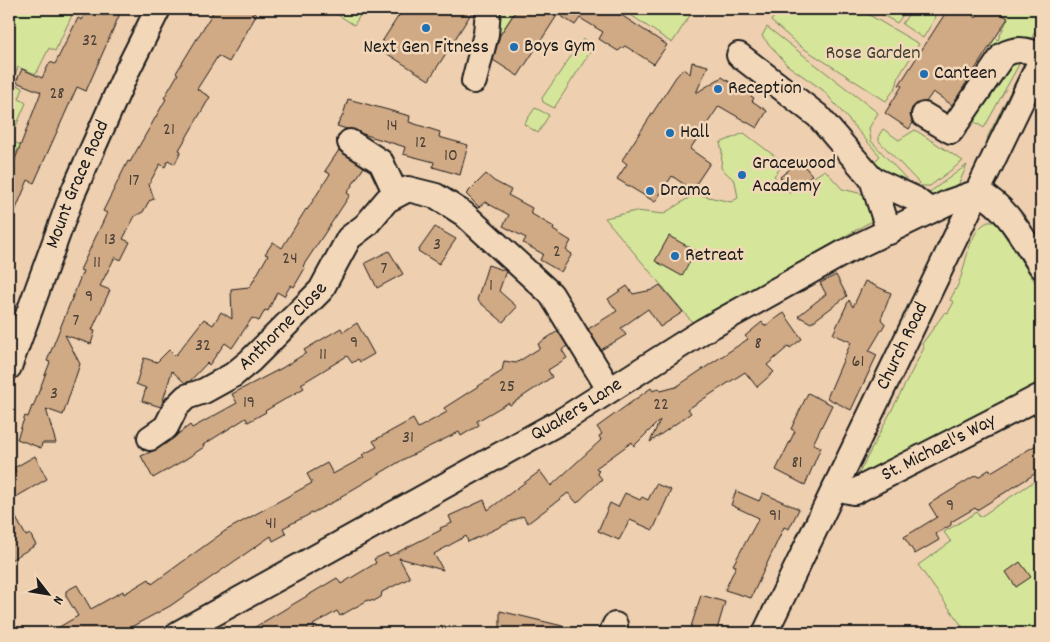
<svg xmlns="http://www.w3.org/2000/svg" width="1050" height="642" viewBox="0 0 1050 642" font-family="Dekko,sans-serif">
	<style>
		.green { fill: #d5e69a; stroke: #78815b }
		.building { fill: #d0a985; stroke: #1c1c1c }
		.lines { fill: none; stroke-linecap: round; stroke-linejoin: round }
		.minor-casing { stroke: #1c1c1c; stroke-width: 28 }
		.minor { stroke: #f3d7b9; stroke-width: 24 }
		.poi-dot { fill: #1f6fb2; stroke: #f3d7b9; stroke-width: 2 }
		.labels { text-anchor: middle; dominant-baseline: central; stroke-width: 5; stroke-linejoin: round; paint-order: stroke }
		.number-label { font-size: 18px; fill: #493f36 }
		.poi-label { font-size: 20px; fill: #1c1c1c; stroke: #f3d7b9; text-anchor: start }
		.park-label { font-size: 20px; fill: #414435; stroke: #f3d7b9 }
		.street-label { font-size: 20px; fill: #1c1c1c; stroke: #f3d7b9 }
	</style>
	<rect width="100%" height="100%" fill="#eecfaf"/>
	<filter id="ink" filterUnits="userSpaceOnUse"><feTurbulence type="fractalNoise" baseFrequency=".02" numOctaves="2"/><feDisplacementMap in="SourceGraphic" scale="10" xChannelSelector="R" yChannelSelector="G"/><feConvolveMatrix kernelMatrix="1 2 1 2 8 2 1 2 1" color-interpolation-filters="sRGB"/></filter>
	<g filter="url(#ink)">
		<g class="green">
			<path d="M 9,9 L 80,9 L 78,12 L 74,11 L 55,51 L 49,48 L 36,74 L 18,67 L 12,83 L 23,88 L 19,99 L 26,103 L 10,140 L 20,145 L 9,168 Z"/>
			<path d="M 329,9 L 364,9 L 354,25 Z"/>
			<path d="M 495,9 L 517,9 L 495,42 Z"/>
			<path d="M 622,9 L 694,9 L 672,43 Z"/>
			<path d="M 779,9 L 867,9 L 864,12 L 919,44 L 899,76 L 896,87 L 886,101 L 800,46 L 771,21 Z"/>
			<path d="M 872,9 L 907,9 L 897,23 Z"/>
			<path d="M 912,9 L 936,11 L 934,20 L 923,38 L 902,24 Z"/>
			<path d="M 996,9 L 1041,9 L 1041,19 L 1029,44 L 998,50 L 978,39 L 982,31 L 998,40 L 1008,18 Z"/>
			<path d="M 767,27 L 878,113 L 869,128 L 871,141 L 912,185 L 909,189 L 871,165 L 880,156 L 823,90 L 787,65 L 762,36 Z"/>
			<path d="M 583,39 L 594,46 L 554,108 L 543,102 L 542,98 Z"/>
			<path d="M 1022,59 L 984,128 L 967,117 L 1002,67 Z"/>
			<path d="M 1026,61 L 1029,62 L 991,141 L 987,138 Z"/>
			<path d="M 535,108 L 549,115 L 538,133 L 524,124 Z"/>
			<path d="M 883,129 L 899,140 L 915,130 L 963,161 L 930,186 L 922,186 L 879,141 L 879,135 Z"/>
			<path d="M 744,133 L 784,163 L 774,176 L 789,193 L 825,170 L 842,189 L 871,196 L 877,218 L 693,323 L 605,218 L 636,211 L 663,214 L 695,194 L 731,202 L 738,198 L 735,181 L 721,168 L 722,151 L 720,143 Z"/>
			<path d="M 967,165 L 956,190 L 937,199 L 923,197 Z"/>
			<path d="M 988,222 L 994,222 L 999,227 L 1041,291 L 1041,391 L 868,478 L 858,475 L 924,348 L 922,344 L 945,312 L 948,313 L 954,302 L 950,300 C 953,294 957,288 959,282 C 967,264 968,231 988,222 Z"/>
			<path d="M 1041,477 L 1041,633 L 967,633 L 918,565 L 951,542 L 944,532 L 977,512 L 980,517 Z"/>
		</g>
		<g class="building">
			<path d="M 87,9 L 122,9 L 86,91 L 77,87 L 34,183 L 28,180 L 9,226 L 9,175 L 41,92 L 16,82 L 22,69 L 42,78 L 50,62 L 55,64 L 78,18 L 82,20 Z"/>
			<path d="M 215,9 L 257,9 L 253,15 L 256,16 L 229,62 L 218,56 L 197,89 L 210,97 L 179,150 L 181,151 L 175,164 L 168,160 L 165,167 L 160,164 L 149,184 L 154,199 L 149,201 L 143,212 L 135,216 L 123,239 L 130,242 L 121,260 L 115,257 L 100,286 L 110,290 L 92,330 L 95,331 L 91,344 L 65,335 L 80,364 L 63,415 L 46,409 L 56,443 L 42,443 L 41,448 L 17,439 L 25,416 L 28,417 L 32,406 L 33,407 L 50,362 L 47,361 L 83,271 L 80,270 L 107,213 L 103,211 L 128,161 L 130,162 L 166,99 L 164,98 L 178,74 L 176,73 Z"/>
			<path d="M 403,9 L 474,9 L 429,80 L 378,48 Z"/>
			<path d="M 517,9 L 612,9 L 667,45 L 654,64 L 625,46 L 618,51 L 599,39 L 603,32 L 580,18 L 575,25 L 558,14 L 518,76 L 493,60 L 500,35 Z"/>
			<path d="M 948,9 L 967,9 L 976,18 L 981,9 L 993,9 L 1008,18 L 952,105 L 933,92 L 926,102 L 918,103 L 912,108 L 910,115 L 913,123 L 909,129 L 885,113 L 902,86 L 899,85 Z"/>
			<path d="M 692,62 L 708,66 L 696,93 L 722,77 L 754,98 L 752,101 L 767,111 L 757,128 L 719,106 L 690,149 L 710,163 L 692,190 L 672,176 L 655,202 L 617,179 L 627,164 L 622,160 L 676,77 L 683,69 L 690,74 Z"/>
			<path d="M 348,99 L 410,116 L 409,122 L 440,132 L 439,137 L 468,145 L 460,175 L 433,167 L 434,162 L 403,154 L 405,147 L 337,126 L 343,115 Z"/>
			<path d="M 339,150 L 364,167 L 347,193 L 350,195 L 303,266 L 305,268 L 294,287 L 291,285 L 284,296 L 277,292 L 268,311 L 265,310 L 259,321 L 252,318 L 232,348 L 225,343 L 209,365 L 207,363 L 190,381 L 185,383 L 172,371 L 161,407 L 142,401 L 146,388 L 136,384 L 144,358 L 157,362 L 169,350 L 175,356 L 204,319 L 213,325 L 221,312 L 232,319 L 231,289 L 249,287 L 251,285 L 268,255 L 265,254 L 273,242 L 282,248 L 306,209 L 307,210 L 330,174 L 325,171 Z"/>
			<path d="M 800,161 L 812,175 L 792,191 L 780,177 Z"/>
			<path d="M 486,174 L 494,181 L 511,190 L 508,195 L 532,208 L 530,213 L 554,227 L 553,230 L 571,241 L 566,250 L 572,254 L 561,272 L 540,260 L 543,254 L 523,243 L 526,238 L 503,226 L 509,215 L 485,202 L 479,207 L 466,194 Z"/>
			<path d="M 435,227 L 456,239 L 439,264 L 418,251 Z"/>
			<path d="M 669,236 L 696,251 L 682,276 L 655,261 Z"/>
			<path d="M 389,251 L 403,274 L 377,288 L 365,263 Z"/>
			<path d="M 488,265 L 506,271 L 499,291 L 517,307 L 503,322 L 477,300 Z"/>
			<path d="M 836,275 L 847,296 L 811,323 L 798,316 L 826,294 L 820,283 Z"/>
			<path d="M 865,281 L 891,293 L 881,319 L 885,324 L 869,351 L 877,355 L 851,410 L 827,398 L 851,342 L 833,334 L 849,300 L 853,307 Z"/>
			<path d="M 660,285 L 683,312 L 660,327 L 648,309 L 621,328 L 626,335 L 601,350 L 588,329 L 617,311 L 608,299 L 627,286 L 633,294 L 652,290 Z"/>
			<path d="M 784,313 L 802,339 L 790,348 L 789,346 L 767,365 L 774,372 L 757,387 L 745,372 L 688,409 L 691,413 L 650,442 L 660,420 L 634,446 L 632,442 L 596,468 L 599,471 L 597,473 L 602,479 L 577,503 L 568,493 L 528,523 L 523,516 L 468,542 L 466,536 L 434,554 L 443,570 L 399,558 L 410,578 L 382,592 L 381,597 L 374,601 L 368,600 L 340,616 L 337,611 L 313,625 L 315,629 L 308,633 L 245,633 L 337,578 L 341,584 L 376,563 L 374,559 L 387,553 L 389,556 L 396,553 L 441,530 L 440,528 L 452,523 L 449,516 L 484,500 L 488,510 L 540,471 L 551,486 L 601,440 L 599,436 L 602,434 L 597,427 L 651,388 L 653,391 L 659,388 L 661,391 L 676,387 L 748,339 L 745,336 L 762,322 L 765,326 Z"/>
			<path d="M 357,323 L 374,354 L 360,362 L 358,359 L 352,363 L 347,356 L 301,384 L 304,388 L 265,411 L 266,412 L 248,422 L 246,418 L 203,445 L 204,447 L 186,459 L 153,478 L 141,456 L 158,449 L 190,425 L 192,428 L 237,403 L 232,394 L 282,368 L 306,353 L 304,350 L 341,328 L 343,332 Z"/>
			<path d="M 558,331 L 567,346 L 562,350 L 567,358 L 548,370 L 552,377 L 510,405 L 508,403 L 477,421 L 479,425 L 461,436 L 459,432 L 404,459 L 340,497 L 341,498 L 283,528 L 286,534 L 273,541 L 271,536 L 170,606 L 120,633 L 49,633 L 78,616 L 66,596 L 66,591 L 77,585 L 91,609 L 123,591 L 124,594 L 149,579 L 152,584 L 225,531 L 312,483 L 307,474 L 327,463 L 333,474 L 364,457 L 362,455 L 377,447 L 373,441 L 413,419 L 418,428 L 447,412 L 444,408 L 502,371 L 504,361 L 516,363 L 540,348 L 538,344 Z"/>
			<path d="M 808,393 L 832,405 L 813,444 L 821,447 L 805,485 L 776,470 L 795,431 L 791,429 Z"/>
			<path d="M 1041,442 L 1041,470 L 977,510 L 975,508 L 951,522 L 951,525 L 936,534 L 939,540 L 915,554 L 904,537 L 937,517 L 929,504 L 976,475 L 978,477 L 990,469 L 991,472 Z"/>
			<path d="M 35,456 L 47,479 L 9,501 L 9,475 L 16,471 L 14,468 Z"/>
			<path d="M 656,484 L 671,490 L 653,530 L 630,520 L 619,540 L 598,531 L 610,503 L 618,507 L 625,493 L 640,500 L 642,497 L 648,500 Z"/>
			<path d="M 736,491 L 759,501 L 763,493 L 799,509 L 789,529 L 784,527 L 751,598 L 725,590 L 736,566 L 733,565 L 759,518 L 731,505 Z"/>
			<path d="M 9,505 L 26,536 L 30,534 L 36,545 L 9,561 Z"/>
			<path d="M 1020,562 L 1031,577 L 1016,587 L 1006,572 Z"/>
			<path d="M 701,595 L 725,602 L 716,633 L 689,633 Z"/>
			<path d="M 500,611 L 571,628 L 570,633 L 500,633 Z"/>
		</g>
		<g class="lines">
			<defs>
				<g id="minor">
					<path d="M 739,55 L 818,116 L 872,179 L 915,199 L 930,211"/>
					<path d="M 474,81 L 486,34 L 488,9"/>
					<path d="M 924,115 L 951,131 L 1003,55 C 1017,47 1027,50 1041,55"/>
					<path d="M 350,142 L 381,162 L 396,194"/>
					<path d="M 872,179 L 889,232"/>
					<path d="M 978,192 C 1008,207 1023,239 1041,266"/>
					<path id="s1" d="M 9,367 L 72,195 L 128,69 L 158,9"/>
					<path id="s2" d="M 150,438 L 166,427 L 176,407 L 186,397 L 204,391 L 233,375 L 250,361 L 321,290 L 349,238 L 366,225 L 387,200 L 408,189 L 436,196 L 464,214 L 551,294 L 609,389"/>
					<path id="s3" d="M 835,488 L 854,492 L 1041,396"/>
					<path id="s4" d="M 179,633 L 563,420 L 703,331 L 845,252 L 949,202 L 978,192"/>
					<path d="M 611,633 L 615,625"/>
					<path id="s5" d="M 765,633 L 1041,60"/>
				</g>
			</defs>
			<use href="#minor" class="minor-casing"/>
			<use href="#minor" class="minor"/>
		</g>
	</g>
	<g class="poi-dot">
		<circle cx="426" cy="28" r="5"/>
		<circle cx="514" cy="47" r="5"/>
		<circle cx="924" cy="74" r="5"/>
		<circle cx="718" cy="89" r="5"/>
		<circle cx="670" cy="133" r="5"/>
		<circle cx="742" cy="175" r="5"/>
		<circle cx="650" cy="191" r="5"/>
		<circle cx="675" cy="256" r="5"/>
	</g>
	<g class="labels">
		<g class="number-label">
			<text x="90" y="41">32</text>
			<text x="57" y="94">28</text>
			<text x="392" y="126">14</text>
			<text x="169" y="130">21</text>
			<text x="421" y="143">12</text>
			<text x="451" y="156">10</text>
			<text x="134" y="181">17</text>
			<text x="110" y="240">13</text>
			<text x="437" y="245">3</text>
			<text x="557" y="252">2</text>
			<text x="290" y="259">24</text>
			<text x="97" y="263">11</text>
			<text x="384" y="269">7</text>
			<text x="491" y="286">1</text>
			<text x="89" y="297">9</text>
			<text x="76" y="321">7</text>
			<text x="354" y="343">9</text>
			<text x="758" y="344">8</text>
			<text x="203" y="346">32</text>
			<text x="323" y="355">11</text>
			<text x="858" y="362">61</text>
			<text x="507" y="387">25</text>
			<text x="54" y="394">3</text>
			<text x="249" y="403">19</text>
			<text x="661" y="405">22</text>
			<text x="408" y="438">31</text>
			<text x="797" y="463">81</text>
			<text x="950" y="506">9</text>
			<text x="775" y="516">91</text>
			<text x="271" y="524">41</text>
		</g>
		<g class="poi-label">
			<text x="524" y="47">Boys Gym</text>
			<text x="426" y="48" text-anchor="middle">Next Gen Fitness</text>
			<text x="934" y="74">Canteen</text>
			<text x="728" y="89">Reception</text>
			<text x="680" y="133">Hall</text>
			<text x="752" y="164">Gracewood<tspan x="752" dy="23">Academy</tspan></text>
			<text x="660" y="191">Drama</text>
			<text x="685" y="256">Retreat</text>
		</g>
		<g class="park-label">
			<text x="873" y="54">Rose Garden</text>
		</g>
		<g class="street-label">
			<text stroke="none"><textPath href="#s1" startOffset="195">Mount Grace Road</textPath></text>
			<text stroke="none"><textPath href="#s2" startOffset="178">Anthorne Close</textPath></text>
			<text stroke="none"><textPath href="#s5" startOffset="318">Church Road</textPath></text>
			<text stroke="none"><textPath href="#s4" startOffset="456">Quakers Lane</textPath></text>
			<text stroke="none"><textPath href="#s3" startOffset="115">St. Michael's Way</textPath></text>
		</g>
	</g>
	<rect width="1050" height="642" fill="none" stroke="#f3d7b9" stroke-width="30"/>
	<rect x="15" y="15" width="1020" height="612" fill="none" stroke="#1c1c1c" stroke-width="2" filter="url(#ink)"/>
	<g transform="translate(48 594) rotate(121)" stroke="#f3d7b9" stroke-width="4" paint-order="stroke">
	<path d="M0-4L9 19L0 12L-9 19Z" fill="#1c1c1c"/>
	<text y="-8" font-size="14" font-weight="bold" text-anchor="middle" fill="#1c1c1c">N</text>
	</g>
</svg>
